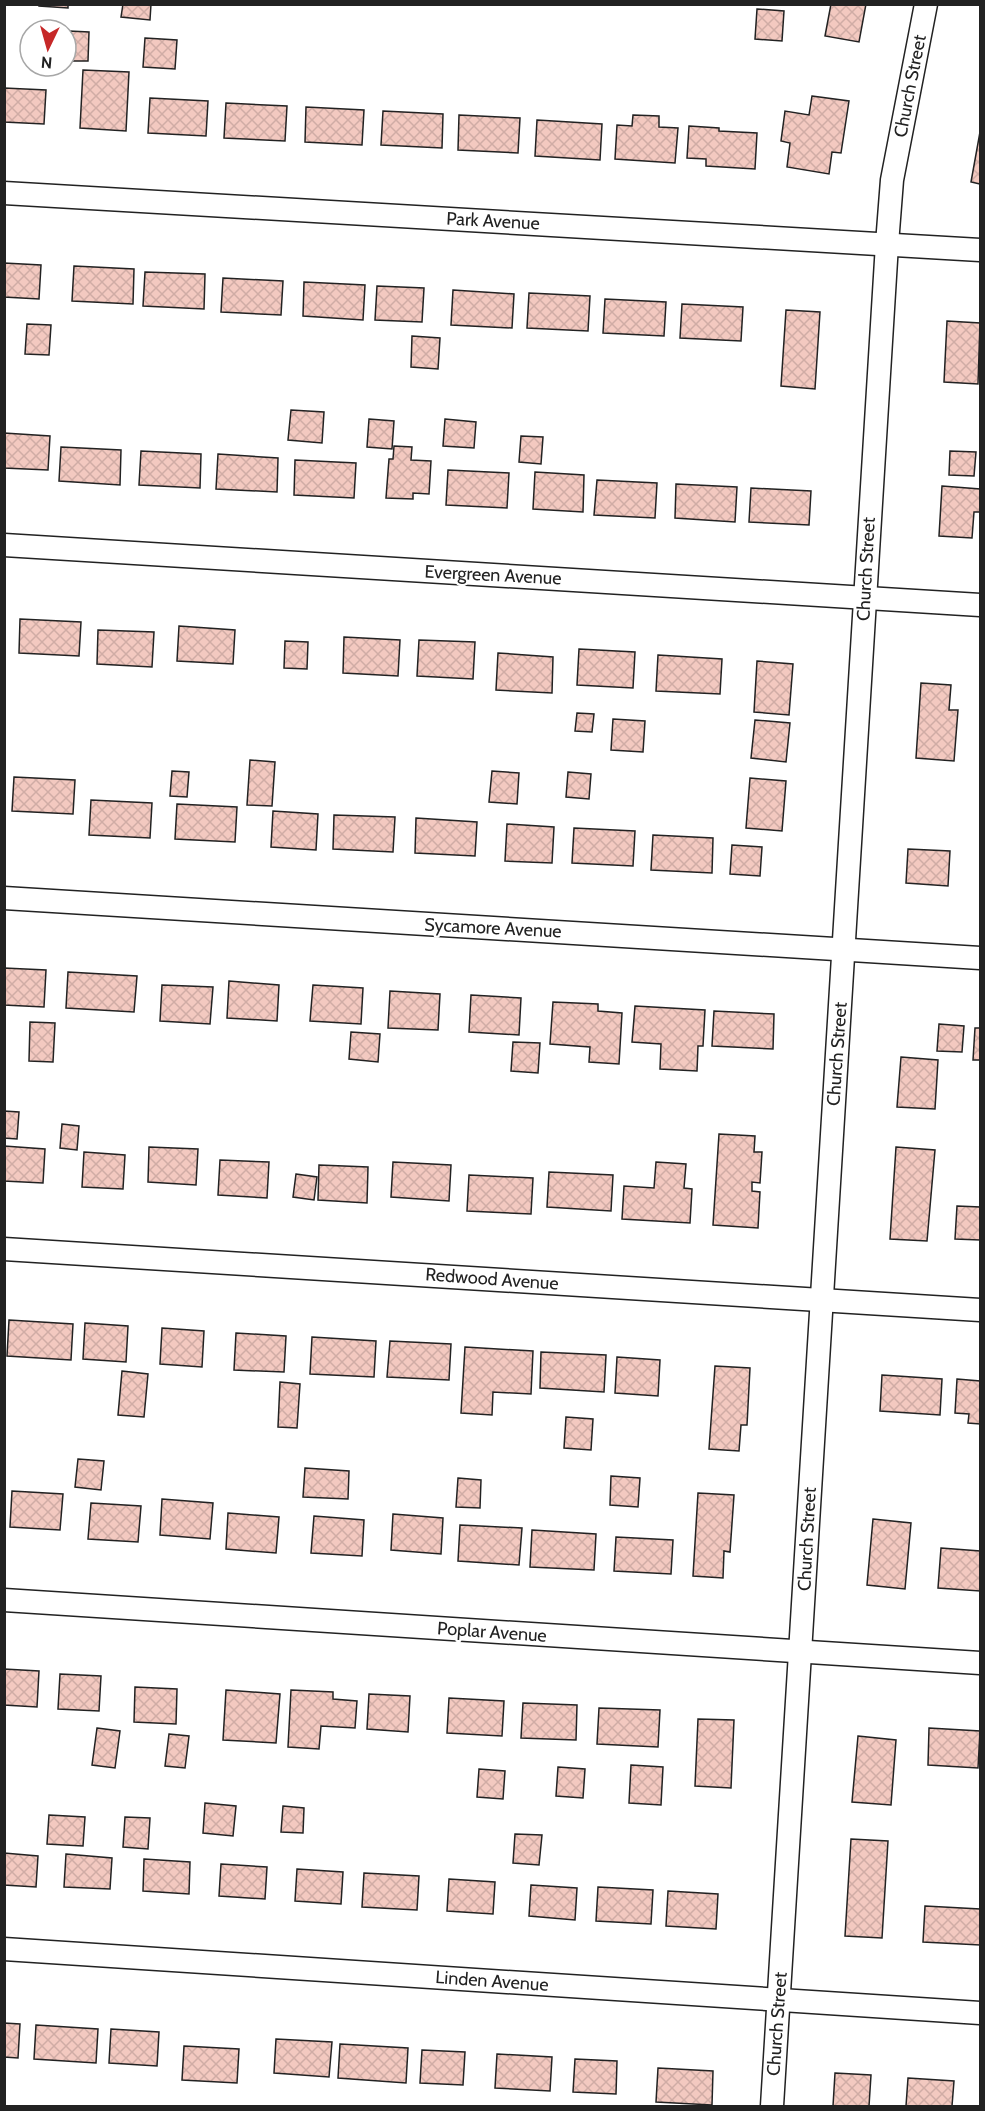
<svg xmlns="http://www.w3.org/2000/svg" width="985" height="2111" viewBox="0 0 985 2111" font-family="Cabin,sans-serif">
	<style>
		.building { fill: url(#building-cross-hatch); stroke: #222; stroke-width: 1.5 }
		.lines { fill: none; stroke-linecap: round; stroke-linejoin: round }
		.minor-casing { stroke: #222; stroke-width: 25 }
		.minor { stroke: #fff; stroke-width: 22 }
		.labels { text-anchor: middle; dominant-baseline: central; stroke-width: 4.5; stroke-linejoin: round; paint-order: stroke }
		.street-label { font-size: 18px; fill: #222; stroke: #fff }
	</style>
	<defs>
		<pattern id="building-cross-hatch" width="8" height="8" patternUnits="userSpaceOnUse" patternTransform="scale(1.5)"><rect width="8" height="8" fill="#f3c9c0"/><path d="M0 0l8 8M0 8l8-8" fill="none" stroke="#d0aca5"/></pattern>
	</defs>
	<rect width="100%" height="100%" fill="#fff"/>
	<g class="building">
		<path d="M 39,4 L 68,4 L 68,8 L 39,6 Z"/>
		<path d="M 123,4 L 151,4 L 150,20 L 121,17 Z"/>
		<path d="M 831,4 L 866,4 L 859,42 L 825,36 Z"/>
		<path d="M 757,9 L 784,11 L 782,41 L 755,39 Z"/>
		<path d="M 69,31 L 89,32 L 88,61 L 67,61 Z"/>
		<path d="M 145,38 L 177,40 L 175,69 L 143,67 Z"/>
		<path d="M 83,70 L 129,72 L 126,131 L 80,128 Z"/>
		<path d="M 4,88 L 46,90 L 44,124 L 4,122 Z"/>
		<path d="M 812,96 L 849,101 L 841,153 L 832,152 L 829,174 L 787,167 L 790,143 L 781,141 L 785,111 L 809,115 Z"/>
		<path d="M 150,98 L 208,101 L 206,136 L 148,133 Z"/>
		<path d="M 226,103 L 287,106 L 285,141 L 224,138 Z"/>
		<path d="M 306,107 L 364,110 L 362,145 L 305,142 Z"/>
		<path d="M 383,111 L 443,114 L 442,148 L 381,145 Z"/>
		<path d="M 459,115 L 520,118 L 518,153 L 458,150 Z"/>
		<path d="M 633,115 L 659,116 L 659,127 L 678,128 L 675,163 L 615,159 L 617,125 L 632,126 Z"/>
		<path d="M 537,120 L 602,124 L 600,160 L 535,156 Z"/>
		<path d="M 689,126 L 719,128 L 719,131 L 757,133 L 755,169 L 706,166 L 706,159 L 687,158 Z"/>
		<path d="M 980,132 L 980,184 L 971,182 Z"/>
		<path d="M 4,263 L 41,265 L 39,299 L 4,297 Z"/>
		<path d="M 74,266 L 134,269 L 133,304 L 72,301 Z"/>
		<path d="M 145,272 L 205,274 L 204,309 L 143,306 Z"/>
		<path d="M 223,278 L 283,281 L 281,315 L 221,312 Z"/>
		<path d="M 304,282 L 365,285 L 363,320 L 303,316 Z"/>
		<path d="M 377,286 L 424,288 L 422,322 L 375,320 Z"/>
		<path d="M 453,290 L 514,294 L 512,328 L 451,325 Z"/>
		<path d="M 529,293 L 590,296 L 588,331 L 527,328 Z"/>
		<path d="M 605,299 L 666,302 L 664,336 L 603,333 Z"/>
		<path d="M 682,304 L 743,307 L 741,341 L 680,338 Z"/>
		<path d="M 786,310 L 820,312 L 815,389 L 781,386 Z"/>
		<path d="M 947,321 L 980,323 L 978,384 L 944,382 Z"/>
		<path d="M 27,324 L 51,325 L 49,355 L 25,354 Z"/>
		<path d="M 412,336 L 440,338 L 438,369 L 411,367 Z"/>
		<path d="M 291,410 L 324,412 L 322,443 L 288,440 Z"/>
		<path d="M 369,419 L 394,421 L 392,449 L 367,447 Z"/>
		<path d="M 445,419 L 476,422 L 474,448 L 443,446 Z"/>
		<path d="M 4,433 L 50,436 L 48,470 L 4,468 Z"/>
		<path d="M 521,436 L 543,437 L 541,464 L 519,462 Z"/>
		<path d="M 394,446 L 412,447 L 411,460 L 431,461 L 429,494 L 413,493 L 413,499 L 386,498 L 389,459 L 393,459 Z"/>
		<path d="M 61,447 L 121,450 L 120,485 L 59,481 Z"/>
		<path d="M 141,451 L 201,454 L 200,488 L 139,485 Z"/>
		<path d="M 950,451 L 976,452 L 974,476 L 949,475 Z"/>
		<path d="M 218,454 L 278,458 L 277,492 L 216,489 Z"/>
		<path d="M 295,460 L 356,463 L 354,498 L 294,495 Z"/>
		<path d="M 448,470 L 509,473 L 507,508 L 446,505 Z"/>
		<path d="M 535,472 L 584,475 L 583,512 L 533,509 Z"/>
		<path d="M 597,480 L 657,483 L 655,518 L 594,515 Z"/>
		<path d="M 676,484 L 737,487 L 735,522 L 675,518 Z"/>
		<path d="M 942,486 L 980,489 L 980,512 L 974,512 L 972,538 L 939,536 Z"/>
		<path d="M 751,488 L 811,491 L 809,525 L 749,522 Z"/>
		<path d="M 20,619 L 81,622 L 79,656 L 19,653 Z"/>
		<path d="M 179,626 L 235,630 L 233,664 L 177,661 Z"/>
		<path d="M 98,630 L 154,632 L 152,667 L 97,664 Z"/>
		<path d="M 344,637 L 400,640 L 398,676 L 343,673 Z"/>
		<path d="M 419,640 L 475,642 L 473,679 L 417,676 Z"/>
		<path d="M 285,641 L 308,642 L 307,669 L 284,668 Z"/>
		<path d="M 579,649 L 635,652 L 633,688 L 577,685 Z"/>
		<path d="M 498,653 L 553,657 L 552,693 L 496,690 Z"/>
		<path d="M 658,655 L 722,659 L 720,694 L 656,691 Z"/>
		<path d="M 757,661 L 793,664 L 789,715 L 754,712 Z"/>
		<path d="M 921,683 L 951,685 L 949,710 L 958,710 L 954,761 L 916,758 Z"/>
		<path d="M 577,713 L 594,714 L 592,732 L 575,731 Z"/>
		<path d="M 613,719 L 645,721 L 643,752 L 611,750 Z"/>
		<path d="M 755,720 L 790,723 L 786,762 L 751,758 Z"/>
		<path d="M 250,760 L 275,762 L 272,806 L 247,805 Z"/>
		<path d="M 172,771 L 189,772 L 187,797 L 170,796 Z"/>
		<path d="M 492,771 L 519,773 L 517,804 L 489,802 Z"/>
		<path d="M 568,772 L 591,774 L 589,799 L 566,797 Z"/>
		<path d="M 14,777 L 75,780 L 73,814 L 12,811 Z"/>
		<path d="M 750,778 L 786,781 L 782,831 L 746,828 Z"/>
		<path d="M 91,800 L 152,803 L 150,838 L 89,835 Z"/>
		<path d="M 177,804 L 237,807 L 235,842 L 175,839 Z"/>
		<path d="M 273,811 L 318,814 L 316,850 L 271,847 Z"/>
		<path d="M 334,815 L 395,817 L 393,852 L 333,849 Z"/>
		<path d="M 416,818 L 477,822 L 475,856 L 415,853 Z"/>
		<path d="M 507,824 L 554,827 L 552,863 L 505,861 Z"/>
		<path d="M 574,828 L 635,831 L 633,866 L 572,863 Z"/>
		<path d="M 653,835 L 713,838 L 712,873 L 651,870 Z"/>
		<path d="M 732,845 L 762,847 L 760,876 L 730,874 Z"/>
		<path d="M 908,849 L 950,851 L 948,886 L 906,883 Z"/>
		<path d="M 4,968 L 46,970 L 44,1007 L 4,1005 Z"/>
		<path d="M 68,972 L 137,976 L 134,1012 L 66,1008 Z"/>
		<path d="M 229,981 L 279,985 L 277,1021 L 227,1018 Z"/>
		<path d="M 162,985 L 213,987 L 210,1024 L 160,1021 Z"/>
		<path d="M 313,985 L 363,988 L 361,1024 L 310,1021 Z"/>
		<path d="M 390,991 L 440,994 L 438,1030 L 388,1028 Z"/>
		<path d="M 471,995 L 521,998 L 519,1035 L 469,1032 Z"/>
		<path d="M 553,1002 L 598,1004 L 598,1011 L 622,1013 L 619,1064 L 589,1062 L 590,1047 L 550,1044 Z"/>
		<path d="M 635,1006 L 705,1010 L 703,1046 L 698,1046 L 697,1071 L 660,1069 L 661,1044 L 632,1042 Z"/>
		<path d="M 714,1011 L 774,1014 L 773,1049 L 712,1046 Z"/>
		<path d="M 30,1022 L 55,1023 L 53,1062 L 29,1061 Z"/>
		<path d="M 939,1024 L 964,1026 L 962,1052 L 937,1051 Z"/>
		<path d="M 975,1028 L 980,1028 L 980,1060 L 973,1060 Z"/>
		<path d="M 351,1032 L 380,1034 L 378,1062 L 349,1059 Z"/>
		<path d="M 513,1042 L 540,1043 L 538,1073 L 511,1071 Z"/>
		<path d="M 901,1057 L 938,1060 L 935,1109 L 897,1107 Z"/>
		<path d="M 4,1111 L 19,1112 L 17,1139 L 4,1138 Z"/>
		<path d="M 62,1124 L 79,1126 L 77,1150 L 60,1148 Z"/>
		<path d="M 719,1134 L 755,1136 L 754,1152 L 762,1152 L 760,1183 L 752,1182 L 752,1191 L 760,1192 L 758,1228 L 713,1225 Z"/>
		<path d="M 4,1146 L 45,1149 L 43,1183 L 4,1181 Z"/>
		<path d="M 149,1147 L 198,1149 L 196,1185 L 148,1182 Z"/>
		<path d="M 896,1147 L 935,1150 L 927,1241 L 890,1239 Z"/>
		<path d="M 84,1152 L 125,1155 L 123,1189 L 82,1187 Z"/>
		<path d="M 220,1160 L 269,1162 L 267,1198 L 218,1195 Z"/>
		<path d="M 393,1162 L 451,1165 L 449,1201 L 391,1197 Z"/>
		<path d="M 656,1162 L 686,1164 L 684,1188 L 692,1189 L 690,1223 L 622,1219 L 624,1186 L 654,1188 Z"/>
		<path d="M 319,1165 L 368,1167 L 367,1203 L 318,1200 Z"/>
		<path d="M 549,1172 L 613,1175 L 611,1211 L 547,1207 Z"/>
		<path d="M 296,1174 L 317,1177 L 314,1200 L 293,1197 Z"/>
		<path d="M 469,1175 L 533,1178 L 531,1214 L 467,1211 Z"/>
		<path d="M 957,1206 L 980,1207 L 980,1240 L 955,1239 Z"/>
		<path d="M 9,1320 L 73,1324 L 71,1360 L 7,1356 Z"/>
		<path d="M 85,1323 L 128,1326 L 126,1362 L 83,1359 Z"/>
		<path d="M 162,1328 L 204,1331 L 202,1367 L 160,1364 Z"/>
		<path d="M 236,1333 L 286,1336 L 284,1372 L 234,1370 Z"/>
		<path d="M 312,1337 L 376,1341 L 374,1377 L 310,1374 Z"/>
		<path d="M 390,1341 L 451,1344 L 449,1380 L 387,1377 Z"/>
		<path d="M 465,1347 L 533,1351 L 531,1394 L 493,1392 L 492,1415 L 461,1413 Z"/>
		<path d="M 541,1352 L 606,1355 L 604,1392 L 540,1388 Z"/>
		<path d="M 617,1357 L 660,1360 L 658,1396 L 615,1393 Z"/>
		<path d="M 715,1366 L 750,1368 L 747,1425 L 741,1425 L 739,1451 L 709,1449 Z"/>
		<path d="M 122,1371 L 148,1374 L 144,1417 L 118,1415 Z"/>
		<path d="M 882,1375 L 942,1379 L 940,1415 L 880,1411 Z"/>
		<path d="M 957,1379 L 980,1381 L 980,1424 L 968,1423 L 969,1414 L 955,1413 Z"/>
		<path d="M 280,1382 L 300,1384 L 297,1428 L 278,1427 Z"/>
		<path d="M 566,1417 L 593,1419 L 591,1450 L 564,1448 Z"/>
		<path d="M 78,1459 L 104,1461 L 101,1490 L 75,1487 Z"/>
		<path d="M 305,1468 L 349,1471 L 348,1499 L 303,1497 Z"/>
		<path d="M 611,1476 L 640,1478 L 638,1507 L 610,1505 Z"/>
		<path d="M 458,1478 L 481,1480 L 480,1508 L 456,1507 Z"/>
		<path d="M 12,1491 L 63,1494 L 60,1530 L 10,1527 Z"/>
		<path d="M 698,1493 L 734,1495 L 730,1552 L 724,1551 L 723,1578 L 693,1576 Z"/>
		<path d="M 162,1499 L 213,1503 L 210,1539 L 160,1535 Z"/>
		<path d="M 91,1503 L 141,1506 L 138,1542 L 88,1539 Z"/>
		<path d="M 228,1513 L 279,1517 L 276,1553 L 226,1549 Z"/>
		<path d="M 393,1514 L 443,1518 L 441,1554 L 391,1550 Z"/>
		<path d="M 314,1516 L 364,1520 L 362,1556 L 311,1553 Z"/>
		<path d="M 873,1519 L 911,1523 L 905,1589 L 867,1585 Z"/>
		<path d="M 460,1525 L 522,1528 L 519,1565 L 458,1561 Z"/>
		<path d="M 532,1530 L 596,1534 L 594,1570 L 530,1567 Z"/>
		<path d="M 616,1537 L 673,1540 L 671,1574 L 614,1571 Z"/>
		<path d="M 941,1548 L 980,1551 L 980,1591 L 938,1588 Z"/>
		<path d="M 4,1669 L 39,1671 L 37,1707 L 4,1705 Z"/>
		<path d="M 60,1674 L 101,1676 L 99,1711 L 58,1709 Z"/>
		<path d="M 135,1687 L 177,1689 L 176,1724 L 134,1722 Z"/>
		<path d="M 226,1690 L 280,1694 L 276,1743 L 223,1740 Z"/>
		<path d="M 291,1690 L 333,1692 L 333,1699 L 357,1701 L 355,1728 L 321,1726 L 319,1749 L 288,1747 Z"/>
		<path d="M 369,1694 L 410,1696 L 408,1732 L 367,1729 Z"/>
		<path d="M 449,1698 L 504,1701 L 502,1736 L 447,1733 Z"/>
		<path d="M 523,1703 L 577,1705 L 576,1740 L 521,1738 Z"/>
		<path d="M 599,1708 L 660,1710 L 658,1747 L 597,1744 Z"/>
		<path d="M 698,1719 L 734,1720 L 731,1788 L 695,1786 Z"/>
		<path d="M 97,1728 L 120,1731 L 115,1768 L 92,1765 Z"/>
		<path d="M 929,1728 L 980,1731 L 978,1768 L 928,1765 Z"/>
		<path d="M 169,1734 L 189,1736 L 185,1768 L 165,1766 Z"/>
		<path d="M 858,1736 L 896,1740 L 891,1805 L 852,1802 Z"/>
		<path d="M 631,1765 L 663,1767 L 661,1805 L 629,1803 Z"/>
		<path d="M 558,1767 L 585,1769 L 583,1798 L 556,1796 Z"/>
		<path d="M 479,1769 L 505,1771 L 503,1799 L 477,1797 Z"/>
		<path d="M 205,1803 L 236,1806 L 233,1836 L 203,1833 Z"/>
		<path d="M 283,1806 L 304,1808 L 303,1833 L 281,1832 Z"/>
		<path d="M 49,1815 L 85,1817 L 83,1846 L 47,1844 Z"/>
		<path d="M 125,1817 L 150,1818 L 148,1849 L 123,1847 Z"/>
		<path d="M 515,1834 L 542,1835 L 539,1865 L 513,1863 Z"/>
		<path d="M 851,1839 L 888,1841 L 882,1938 L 845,1936 Z"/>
		<path d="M 4,1853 L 38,1856 L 36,1887 L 4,1885 Z"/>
		<path d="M 66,1854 L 112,1858 L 110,1889 L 64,1887 Z"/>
		<path d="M 144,1859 L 190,1862 L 189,1894 L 143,1891 Z"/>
		<path d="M 221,1864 L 267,1867 L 265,1899 L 219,1896 Z"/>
		<path d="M 297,1869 L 343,1872 L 341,1904 L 295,1901 Z"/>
		<path d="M 364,1873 L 419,1876 L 417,1910 L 362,1907 Z"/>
		<path d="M 449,1879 L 495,1882 L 493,1914 L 447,1911 Z"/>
		<path d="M 531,1885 L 577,1888 L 575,1920 L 529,1916 Z"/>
		<path d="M 598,1887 L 653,1890 L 651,1924 L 596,1921 Z"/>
		<path d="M 668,1891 L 718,1894 L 716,1929 L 666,1926 Z"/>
		<path d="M 925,1906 L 980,1909 L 980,1945 L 923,1942 Z"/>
		<path d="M 4,2023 L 20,2024 L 18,2058 L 4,2057 Z"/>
		<path d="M 36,2025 L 98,2029 L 96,2063 L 34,2059 Z"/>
		<path d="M 111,2029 L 159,2032 L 157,2066 L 109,2063 Z"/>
		<path d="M 276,2039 L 332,2042 L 329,2077 L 274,2073 Z"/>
		<path d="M 340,2044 L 408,2048 L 406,2083 L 338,2078 Z"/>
		<path d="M 184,2046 L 239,2049 L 237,2083 L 182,2080 Z"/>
		<path d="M 422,2050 L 465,2052 L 463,2085 L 420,2083 Z"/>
		<path d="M 497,2054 L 552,2057 L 550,2091 L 495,2088 Z"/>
		<path d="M 575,2059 L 617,2061 L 616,2094 L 573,2092 Z"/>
		<path d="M 658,2068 L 713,2071 L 712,2105 L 656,2102 Z"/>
		<path d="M 835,2073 L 871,2075 L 869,2106 L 833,2106 Z"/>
		<path d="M 908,2078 L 954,2081 L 952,2106 L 906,2106 Z"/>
	</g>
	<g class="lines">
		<defs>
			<g id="minor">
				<path d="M 4,193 L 980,250"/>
				<path d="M 4,545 L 980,605"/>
				<path d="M 4,898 L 980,958"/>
				<path d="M 4,1249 L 980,1310"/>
				<path d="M 4,1600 L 980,1663"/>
				<path d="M 4,1949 L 980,2013"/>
				<path d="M 772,2106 L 887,244 L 892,180 L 926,4"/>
			</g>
		</defs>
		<use href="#minor" class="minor-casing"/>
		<use href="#minor" class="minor"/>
	</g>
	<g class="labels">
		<g class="street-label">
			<text transform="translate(910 86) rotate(-79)">Church Street</text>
			<text transform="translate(493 221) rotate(3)">Park Avenue</text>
			<text transform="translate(866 569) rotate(-87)">Church Street</text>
			<text transform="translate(493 575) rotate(3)">Evergreen Avenue</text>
			<text transform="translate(493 928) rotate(3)">Sycamore Avenue</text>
			<text transform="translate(837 1054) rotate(-86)">Church Street</text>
			<text transform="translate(492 1279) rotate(4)">Redwood Avenue</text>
			<text transform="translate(807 1539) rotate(-87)">Church Street</text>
			<text transform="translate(492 1632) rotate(4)">Poplar Avenue</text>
			<text transform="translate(492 1981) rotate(4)">Linden Avenue</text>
			<text transform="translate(777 2024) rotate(-86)">Church Street</text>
		</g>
	</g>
	<rect width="985" height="2111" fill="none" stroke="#222222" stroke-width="12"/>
	<g transform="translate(48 48) rotate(185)"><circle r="28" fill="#ffffff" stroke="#a7a7a7" stroke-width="1.5"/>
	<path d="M0-4.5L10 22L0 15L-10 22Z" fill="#c62828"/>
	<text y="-9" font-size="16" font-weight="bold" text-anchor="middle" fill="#222222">N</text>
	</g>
</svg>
